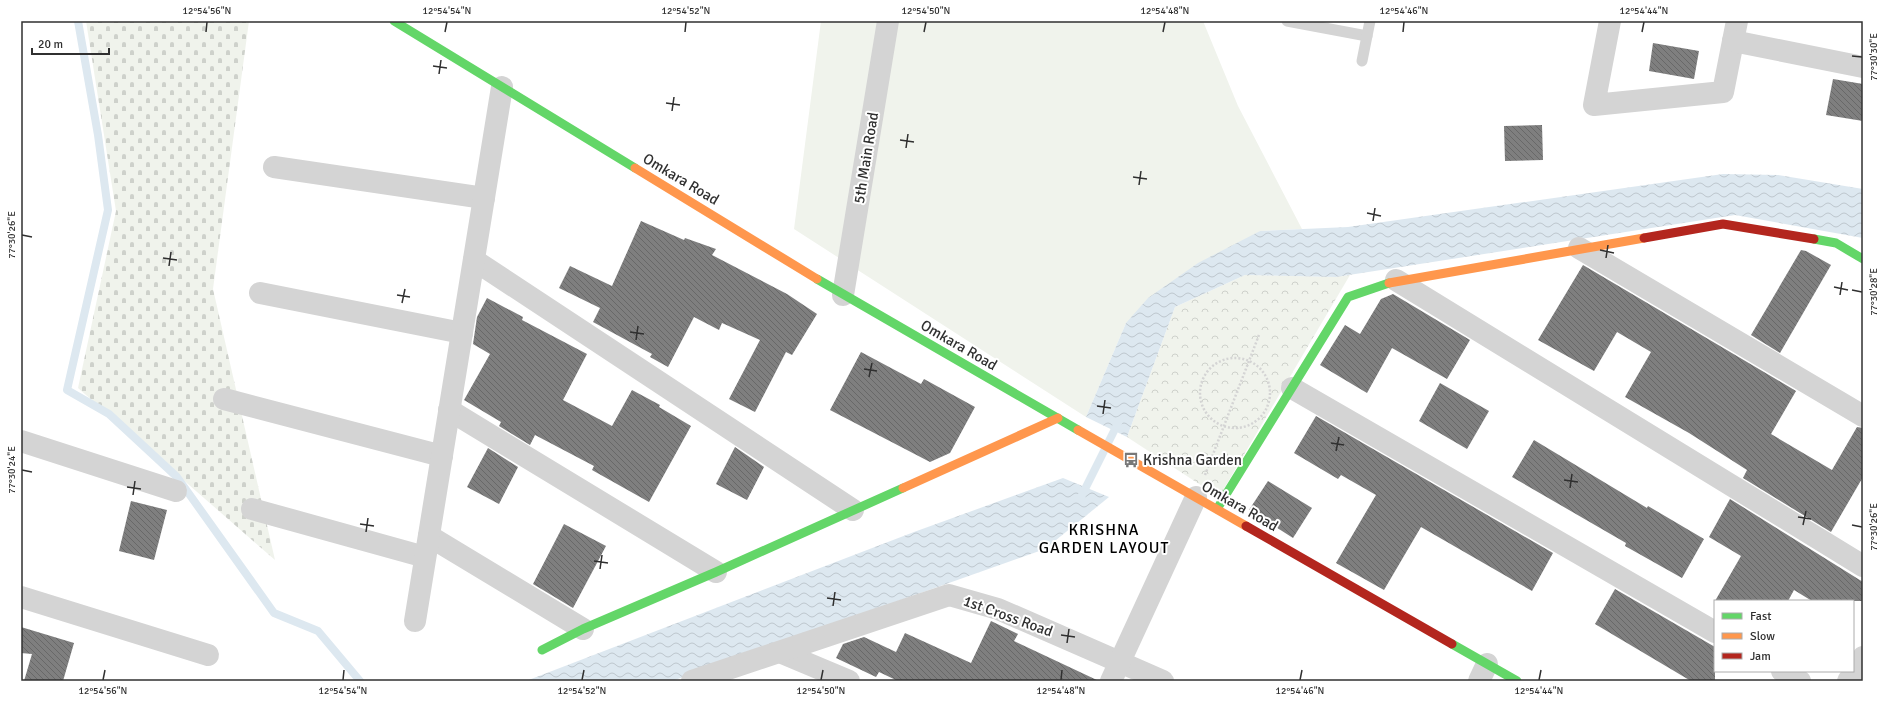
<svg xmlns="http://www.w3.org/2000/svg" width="1884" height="702" viewBox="0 0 1884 702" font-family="Signika,sans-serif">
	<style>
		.grass { fill: #f0f3ec }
		.cemetery { fill: url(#cemetery-stones) }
		.park { fill: url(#park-crowns) }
		.water { fill: url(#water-waves) }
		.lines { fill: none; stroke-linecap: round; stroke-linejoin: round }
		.stream { stroke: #dde8f0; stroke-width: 8 }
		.building { fill: url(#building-back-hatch) }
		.path { stroke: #d4d4d4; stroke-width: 2.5; stroke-dasharray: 2 2; stroke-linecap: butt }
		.lane { stroke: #d4d4d4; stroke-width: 11 }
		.street { stroke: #d4d4d4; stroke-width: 22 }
		.fast { stroke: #63d668; stroke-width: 9 }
		.slow { stroke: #ff974d; stroke-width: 9 }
		.jam { stroke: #b3261e; stroke-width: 9 }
		.ticks { fill: none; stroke: #303030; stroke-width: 1.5 }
		.labels { text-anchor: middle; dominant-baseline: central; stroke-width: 4; stroke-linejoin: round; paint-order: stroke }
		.street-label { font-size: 15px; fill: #303030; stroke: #fff }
		.poi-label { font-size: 15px; fill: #303030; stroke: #fff; text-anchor: start }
		.neighbourhood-label { font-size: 16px; letter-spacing: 1px; fill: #000; stroke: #fff }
		.neatline { fill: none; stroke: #303030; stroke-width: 1.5 }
		.ticks-label { font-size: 10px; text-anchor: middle; fill: #303030 }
	</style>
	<defs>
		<pattern id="cemetery-stones" width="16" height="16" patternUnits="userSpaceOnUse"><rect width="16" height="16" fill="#f0f3ec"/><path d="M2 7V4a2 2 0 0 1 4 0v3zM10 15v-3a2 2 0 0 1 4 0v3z" fill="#ced1cb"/></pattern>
		<pattern id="park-crowns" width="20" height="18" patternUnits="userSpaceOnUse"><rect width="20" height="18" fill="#f0f3ec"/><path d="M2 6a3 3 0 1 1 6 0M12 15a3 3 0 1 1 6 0" fill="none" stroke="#ced1cb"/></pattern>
		<pattern id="water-waves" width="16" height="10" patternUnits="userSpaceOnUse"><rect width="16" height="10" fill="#dde8f0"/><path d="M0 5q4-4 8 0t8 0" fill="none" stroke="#bec7ce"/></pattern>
		<pattern id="building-back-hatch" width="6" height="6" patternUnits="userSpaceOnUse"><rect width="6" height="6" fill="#7f7f7f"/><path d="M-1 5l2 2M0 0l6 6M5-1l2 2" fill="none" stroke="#686868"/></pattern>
	</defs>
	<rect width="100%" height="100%" fill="#fff"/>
	<path class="grass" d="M 821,21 L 1203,21 L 1238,106 L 1302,229 L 1260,231 L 1126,323 L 1086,417 L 794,229 Z"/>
	<path class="cemetery" d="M 86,21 L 249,21 L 213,289 L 275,560 L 78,388 L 116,211 Z"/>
	<path class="park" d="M 1245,275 L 1336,277 L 1350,275 L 1219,497 L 1127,437 L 1175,307 Z"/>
	<g class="water">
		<path d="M 1723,174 L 1778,175 L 1863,189 L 1863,238 L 1735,215 L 1336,277 L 1245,275 L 1175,307 L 1127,437 L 1086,417 L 1126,323 L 1148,298 L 1198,263 L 1260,231 L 1348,227 Z"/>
		<path d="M 1063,478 L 1109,497 L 1045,549 L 672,681 L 526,681 L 914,532 Z"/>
	</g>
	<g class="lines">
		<g class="stream">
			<path d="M 78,21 L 98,135 L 108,210 L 67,390 L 109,414 L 177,477 L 274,613 L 318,631 L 360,681"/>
			<path d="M 1081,497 L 1119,421"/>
		</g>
	</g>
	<g class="building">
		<path d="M 1653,43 L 1699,51 L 1694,79 L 1649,71 Z"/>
		<path d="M 1833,79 L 1863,84 L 1863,121 L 1826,115 Z"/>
		<path d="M 1542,125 L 1543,160 L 1505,161 L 1504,126 Z"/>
		<path d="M 641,221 L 684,240 L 685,238 L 716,249 L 712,255 L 787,294 L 817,314 L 792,355 L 786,352 L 755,412 L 729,399 L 760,340 L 722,323 L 719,330 L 694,317 L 668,367 L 650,357 L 652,354 L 593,322 L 600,308 L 559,288 L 570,266 L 612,286 Z"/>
		<path d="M 1801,250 L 1806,251 L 1831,265 L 1780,353 L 1751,335 Z"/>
		<path d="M 1583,265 L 1796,391 L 1771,434 L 1832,470 L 1857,427 L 1863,428 L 1863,477 L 1831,532 L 1743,478 L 1747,470 L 1689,433 L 1625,397 L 1651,352 L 1617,332 L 1594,371 L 1538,340 Z"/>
		<path d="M 1393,294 L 1470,340 L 1447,379 L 1392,348 L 1367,393 L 1320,365 L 1345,325 L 1360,334 L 1381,299 Z"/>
		<path d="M 487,298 L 523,317 L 522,320 L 587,354 L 563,400 L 612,426 L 632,390 L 660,405 L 659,407 L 691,426 L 649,502 L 592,470 L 594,466 L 535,435 L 530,445 L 499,426 L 501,422 L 464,400 L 490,354 L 473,344 L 477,317 Z"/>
		<path d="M 861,352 L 921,384 L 924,379 L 975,407 L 950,453 L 930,462 L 830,410 Z"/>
		<path d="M 1440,383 L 1489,411 L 1467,449 L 1419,421 Z"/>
		<path d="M 1316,416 L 1553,553 L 1532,591 L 1421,527 L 1384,590 L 1336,563 L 1376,495 L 1341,475 L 1338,479 L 1294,453 Z"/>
		<path d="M 1534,440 L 1647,508 L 1648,506 L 1704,539 L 1682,578 L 1625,546 L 1626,543 L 1512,477 Z"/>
		<path d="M 735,447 L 764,467 L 747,500 L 716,484 Z"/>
		<path d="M 488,448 L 518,467 L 499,504 L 467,487 Z"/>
		<path d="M 1268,481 L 1312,508 L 1293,538 L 1249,510 Z"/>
		<path d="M 1730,499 L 1863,582 L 1863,601 L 1812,601 L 1794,590 L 1788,601 L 1715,601 L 1741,556 L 1709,537 Z"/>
		<path d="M 131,501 L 167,510 L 154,560 L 119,551 Z"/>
		<path d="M 564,524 L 606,546 L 573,608 L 533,584 Z"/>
		<path d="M 1615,589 L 1715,647 L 1715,681 L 1691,681 L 1595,624 Z"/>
		<path d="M 991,621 L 1018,634 L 1014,641 L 1099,681 L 898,681 L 879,672 L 876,677 L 836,658 L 843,644 L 864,637 L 896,652 L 905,633 L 971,663 Z"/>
		<path d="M 21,627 L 74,643 L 63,681 L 24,681 L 32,654 L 21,653 Z"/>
	</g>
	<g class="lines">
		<g class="path">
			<circle cx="1235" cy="393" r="35"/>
			<path d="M 1205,475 L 1259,335"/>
		</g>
		<g class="lane">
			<path d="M 1287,21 L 1367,36"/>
			<path d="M 1362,61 L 1370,21"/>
		</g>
		<g class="street">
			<path d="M 1610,21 L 1594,105 L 1723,92 L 1737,21"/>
			<path d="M 1733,41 L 1863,67"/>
			<path d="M 274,167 L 484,198"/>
			<path d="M 1579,248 L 1863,416"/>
			<path d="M 474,260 L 853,510"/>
			<path d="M 1396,280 L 1863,566"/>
			<path d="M 260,293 L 462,333"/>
			<path d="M 843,295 L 888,21"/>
			<path d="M 1292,388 L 1715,632"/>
			<path d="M 224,399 L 442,456"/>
			<path d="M 449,410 L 716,572"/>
			<path d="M 21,441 L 176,491"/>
			<path d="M 252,509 L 425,557"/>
			<path d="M 429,536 L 583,629"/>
			<path d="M 21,597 L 208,655"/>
			<path d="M 415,621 L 502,87"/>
			<path d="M 780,652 L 849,681"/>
			<path d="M 1782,671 L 1800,681"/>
			<path d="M 692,681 L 949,595 L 998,609 L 1163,681"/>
			<path d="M 1111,681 L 1196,497"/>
			<path d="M 1479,681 L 1487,664"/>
			<path d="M 1848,681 L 1863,657"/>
		</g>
		<g class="fast">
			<path d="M 394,21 L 635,168"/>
			<path d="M 1814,239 L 1836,243 L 1863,259"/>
			<path d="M 817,279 L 1078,430"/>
			<path d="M 1217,509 L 1348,297 L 1389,283"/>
			<path d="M 1452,644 L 1517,681"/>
			<path d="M 542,650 L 583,629 L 716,572 L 903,488"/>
		</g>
		<g class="slow">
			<path d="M 635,168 L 817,279"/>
			<path d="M 1389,283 L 1644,238"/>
			<path d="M 1078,430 L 1246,526"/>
			<path d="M 903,488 L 1058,418"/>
		</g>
		<g class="jam">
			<path d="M 1644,238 L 1723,224 L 1814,239"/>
			<path d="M 1246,526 L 1452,644"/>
		</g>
	</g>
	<path class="ticks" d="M 206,32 L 207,22M 445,32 L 447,22M 685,32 L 686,22M 924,32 L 926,22M 1163,32 L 1165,22M 1403,32 L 1404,22M 1642,32 L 1644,22M 1852,56 L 1862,57M 433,66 L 447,68M 439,74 L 441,60M 666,103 L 680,105M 672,111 L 674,97M 900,140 L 914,142M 906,148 L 908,134M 1133,177 L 1147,179M 1139,185 L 1141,171M 1367,213 L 1381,216M 1373,221 L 1375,208M 22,235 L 32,237M 1600,250 L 1614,253M 163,258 L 177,260M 1606,258 L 1608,245M 169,266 L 171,252M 1834,287 L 1848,290M 1852,290 L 1862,292M 397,295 L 410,297M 1840,295 L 1842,282M 402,303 L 405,289M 630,332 L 644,334M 636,340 L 638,326M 864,369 L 877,371M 869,377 L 872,363M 1097,406 L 1111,408M 1103,414 L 1105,400M 1331,443 L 1344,445M 1336,451 L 1339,437M 22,470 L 32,472M 1564,480 L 1578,482M 127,487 L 141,489M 1570,488 L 1572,474M 133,495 L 135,481M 1798,517 L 1811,519M 360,524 L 374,526M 1803,525 L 1806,511M 1852,525 L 1862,527M 366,532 L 368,518M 594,561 L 608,563M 600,569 L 602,555M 827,598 L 841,600M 833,606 L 835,592M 1061,635 L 1075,637M 1067,643 L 1069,629M 103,680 L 105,670M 343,680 L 344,670M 582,680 L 584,670M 821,680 L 823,670M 1061,680 L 1062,670M 1300,680 L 1302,670M 1539,680 L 1541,670"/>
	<defs>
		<symbol id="bus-bare" viewBox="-9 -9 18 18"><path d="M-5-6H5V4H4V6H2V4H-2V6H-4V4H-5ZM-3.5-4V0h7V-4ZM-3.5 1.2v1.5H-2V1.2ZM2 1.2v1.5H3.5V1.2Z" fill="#787878" stroke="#fff" stroke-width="2.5" paint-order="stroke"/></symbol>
	</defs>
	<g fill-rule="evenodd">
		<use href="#bus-bare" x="1120" y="449" width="22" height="22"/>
	</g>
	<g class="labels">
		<g class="street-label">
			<text transform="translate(866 158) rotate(-81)">5th Main Road</text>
			<text transform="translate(681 179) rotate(31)">Omkara Road</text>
			<text transform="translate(959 345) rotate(30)">Omkara Road</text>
			<text transform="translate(1240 506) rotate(30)">Omkara Road</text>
			<text transform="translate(1008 616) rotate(20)">1st Cross Road</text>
		</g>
		<g class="poi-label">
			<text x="1143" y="460">Krishna Garden</text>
		</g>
		<g class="neighbourhood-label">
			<text x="1104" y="530">KRISHNA<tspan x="1104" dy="18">GARDEN LAYOUT</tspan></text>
		</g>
	</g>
	<rect width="1884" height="702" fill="none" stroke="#ffffff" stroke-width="44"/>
	<rect x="1714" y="600" width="140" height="72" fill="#ffffff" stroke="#acacac"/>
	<rect x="1722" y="613" width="20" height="6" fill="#63d668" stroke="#acacac"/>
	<text x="1750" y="620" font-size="12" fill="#303030">Fast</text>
	<rect x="1722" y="633" width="20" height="6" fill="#ff974d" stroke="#acacac"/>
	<text x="1750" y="640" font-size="12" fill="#303030">Slow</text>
	<rect x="1722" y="653" width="20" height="6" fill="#b3261e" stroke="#acacac"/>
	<text x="1750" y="660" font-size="12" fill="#303030">Jam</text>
	<path d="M32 48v6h77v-6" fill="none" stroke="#303030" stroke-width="2"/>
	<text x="38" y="48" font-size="12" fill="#303030" stroke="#ffffff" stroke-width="3" paint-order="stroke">20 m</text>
	<rect x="22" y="22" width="1840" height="658" class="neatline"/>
	<g class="ticks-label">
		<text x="207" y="14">12°54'56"N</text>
		<text x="447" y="14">12°54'54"N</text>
		<text x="686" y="14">12°54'52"N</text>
		<text x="926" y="14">12°54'50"N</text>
		<text x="1165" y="14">12°54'48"N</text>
		<text x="1404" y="14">12°54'46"N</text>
		<text x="1644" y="14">12°54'44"N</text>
		<text transform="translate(1873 57) rotate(-90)" y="4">77°30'30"E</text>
		<text transform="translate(11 235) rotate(-90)" y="4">77°30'26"E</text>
		<text transform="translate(1873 292) rotate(-90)" y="4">77°30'28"E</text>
		<text transform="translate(11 470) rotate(-90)" y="4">77°30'24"E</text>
		<text transform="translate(1873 527) rotate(-90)" y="4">77°30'26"E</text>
		<text x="103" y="694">12°54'56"N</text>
		<text x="343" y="694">12°54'54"N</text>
		<text x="582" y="694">12°54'52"N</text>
		<text x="821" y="694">12°54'50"N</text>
		<text x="1061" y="694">12°54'48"N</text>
		<text x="1300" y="694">12°54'46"N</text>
		<text x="1539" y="694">12°54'44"N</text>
	</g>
</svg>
